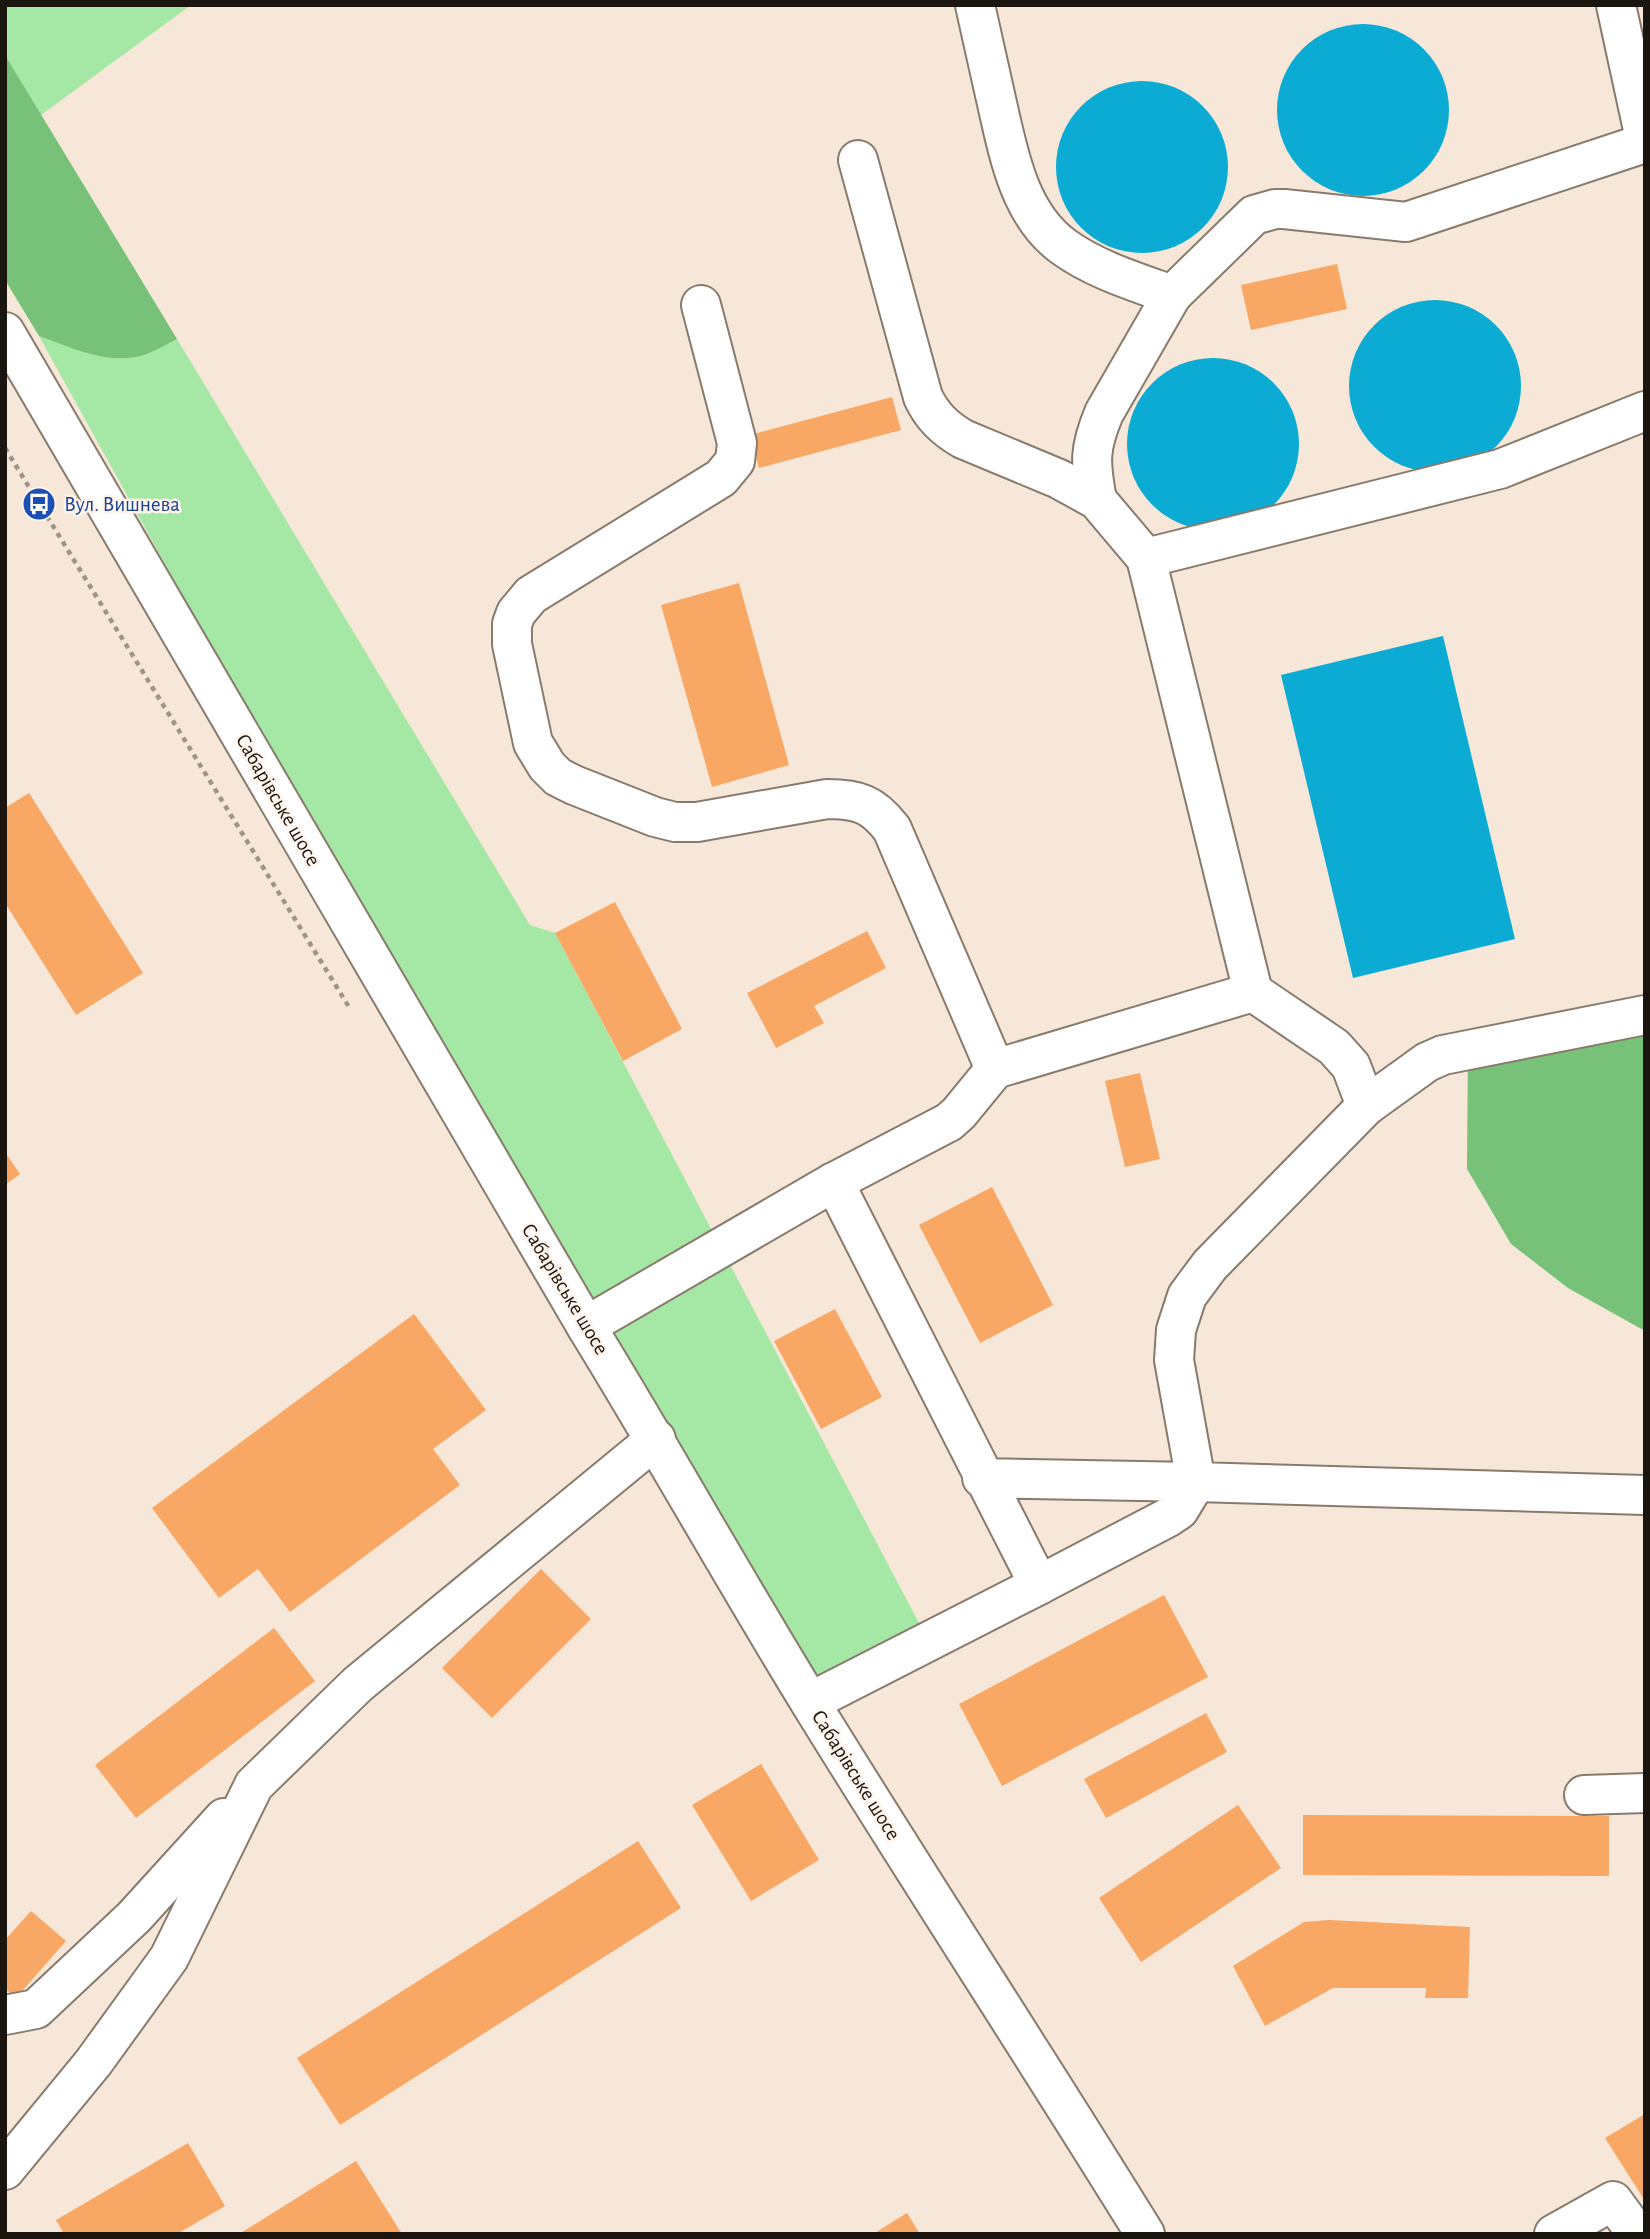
<svg xmlns="http://www.w3.org/2000/svg" width="1650" height="2239" viewBox="0 0 1650 2239" font-family="'Alegreya Sans',sans-serif">
	<style>
		.green { fill: #a5e8a5 }
		.forest { fill: #77c178 }
		.water { fill: #0cabd4 }
		.building { fill: #f8a764 }
		.lines { fill: none; stroke-linecap: round; stroke-linejoin: round }
		.minor-casing { stroke: #887a6d; stroke-width: 42 }
		.path { stroke: #9f9489; stroke-width: 4.5; stroke-dasharray: 5 5; stroke-linecap: butt }
		.minor { stroke: #fff; stroke-width: 38 }
		.labels { text-anchor: middle; dominant-baseline: central; stroke-width: 5; stroke-linejoin: round; paint-order: stroke }
		.transit-label { font-size: 21px; fill: #164399; stroke: #fff5ec; text-anchor: start }
		.street-label { font-size: 21px; fill: #1a150f; stroke: #fff5ec }
	</style>
	<rect width="100%" height="100%" fill="#f6e7d8"/>
	<g class="green">
		<path d="M 5,5 L 191,5 L 41,115 L 5,55 Z"/>
		<path d="M 39,336 C 73,348 111,367 147,354 C 157,350 167,344 177,339 L 530,925 L 555,933 L 929,1642 L 810,1702 L 586,1326 Z"/>
	</g>
	<g class="forest">
		<path d="M 5,55 L 177,339 C 167,344 157,350 147,354 C 111,367 72,348 39,336 L 5,280 Z"/>
		<path d="M 1645,1015 L 1645,1331 L 1568,1288 L 1511,1244 L 1467,1169 L 1468,1049 Z"/>
	</g>
	<g class="water">
		<circle cx="1363" cy="110" r="86"/>
		<circle cx="1142" cy="167" r="86"/>
		<circle cx="1435" cy="386" r="86"/>
		<circle cx="1213" cy="444" r="86"/>
		<path d="M 1443,636 L 1515,939 L 1353,978 L 1281,675 Z"/>
	</g>
	<g class="building">
		<path d="M 1337,264 L 1347,309 L 1251,330 L 1241,285 Z"/>
		<path d="M 892,397 L 901,430 L 759,468 L 750,435 Z"/>
		<path d="M 739,583 L 789,765 L 712,787 L 661,605 Z"/>
		<path d="M 29,793 L 143,973 L 76,1015 L 5,903 L 5,808 Z"/>
		<path d="M 615,902 L 682,1029 L 623,1061 L 555,933 Z"/>
		<path d="M 867,931 L 886,968 L 814,1006 L 824,1023 L 776,1048 L 747,993 Z"/>
		<path d="M 1140,1073 L 1160,1159 L 1125,1167 L 1105,1081 Z"/>
		<path d="M 5,1152 L 20,1174 L 5,1185 Z"/>
		<path d="M 992,1187 L 1053,1305 L 980,1343 L 919,1225 Z"/>
		<path d="M 835,1309 L 882,1397 L 821,1429 L 774,1341 Z"/>
		<path d="M 414,1314 L 486,1410 L 433,1449 L 460,1485 L 290,1612 L 258,1569 L 219,1598 L 152,1508 Z"/>
		<path d="M 541,1569 L 591,1619 L 492,1718 L 442,1668 Z"/>
		<path d="M 1164,1595 L 1208,1677 L 1002,1786 L 959,1704 Z"/>
		<path d="M 274,1628 L 315,1681 L 136,1818 L 95,1765 Z"/>
		<path d="M 1206,1713 L 1227,1752 L 1106,1818 L 1084,1779 Z"/>
		<path d="M 761,1764 L 819,1860 L 751,1901 L 692,1805 Z"/>
		<path d="M 1238,1805 L 1281,1868 L 1141,1962 L 1099,1898 Z"/>
		<path d="M 1303,1815 L 1609,1816 L 1609,1876 L 1303,1875 Z"/>
		<path d="M 638,1841 L 681,1908 L 340,2125 L 297,2058 Z"/>
		<path d="M 31,1911 L 66,1941 L 16,1998 L 5,1989 L 5,1940 Z"/>
		<path d="M 1329,1920 L 1470,1927 L 1468,1998 L 1425,1998 L 1426,1988 L 1333,1988 L 1265,2026 L 1233,1966 L 1304,1922 Z"/>
		<path d="M 1645,2114 L 1645,2201 L 1605,2138 Z"/>
		<path d="M 188,2143 L 225,2206 L 177,2234 L 64,2234 L 56,2220 Z"/>
		<path d="M 356,2161 L 402,2234 L 239,2234 Z"/>
		<path d="M 907,2213 L 920,2234 L 873,2234 Z"/>
	</g>
	<g class="lines">
		<defs>
			<g id="minor">
				<path d="M 975,5 C 982,37 989,68 996,99 C 1008,151 1018,214 1064,247 C 1096,270 1136,282 1172,295 L 1104,413 C 1089,449 1090,462 1097,500"/>
				<path d="M 1616,5 L 1645,139"/>
				<path d="M 1172,295 L 1254,215 L 1275,209 L 1284,209 L 1406,222 L 1645,143"/>
				<path d="M 701,305 L 737,443 L 735,461 L 721,478 L 531,595 L 516,613 L 512,624 L 512,644 L 533,743 L 547,766 L 558,777 L 574,785 L 655,817 L 675,822 L 697,822 L 827,799 C 858,799 873,804 892,829 L 995,1069"/>
				<path d="M 5,332 L 586,1326 C 663,1451 734,1579 811,1704 C 920,1881 1035,2056 1145,2234"/>
				<path d="M 1146,558 L 1500,469 L 1645,411"/>
				<path d="M 1253,992 L 1334,1047 L 1351,1066 L 1366,1106 L 1427,1062 L 1443,1055 L 1645,1015"/>
				<path d="M 1366,1106 L 1210,1265 L 1187,1296 L 1176,1330 L 1174,1360 L 1196,1482 L 1645,1495"/>
				<path d="M 834,1182 L 1039,1585 L 1167,1518 L 1179,1510 L 1196,1482 L 982,1478"/>
				<path d="M 586,1326 L 834,1182 L 949,1122 L 959,1113 L 995,1069 L 1253,992 L 1146,558 L 1097,500 L 1059,479 L 963,439 C 944,428 932,416 923,397 L 858,160"/>
				<path d="M 810,1702 L 1039,1585"/>
				<path d="M 1584,1795 L 1645,1793"/>
				<path d="M 5,2015 L 36,2009 L 134,1917 L 224,1818"/>
				<path d="M 5,2170 L 93,2063 L 169,1958 L 254,1785 L 358,1684 L 656,1439"/>
				<path d="M 1554,2234 L 1613,2201 L 1637,2234"/>
			</g>
		</defs>
		<use href="#minor" class="minor-casing"/>
		<path class="path" d="M 5,448 L 349,1007"/>
		<use href="#minor" class="minor"/>
	</g>
	<defs>
		<symbol id="bus-disc" viewBox="-11 -11 22 22"><circle r="9.5" fill="#1a4fb4" stroke="#fff5ec"/><path d="M-5-6H5V4H4V6H2V4H-2V6H-4V4H-5ZM-3.5-4V0h7V-4ZM-3.5 1.2v1.5H-2V1.2ZM2 1.2v1.5H3.5V1.2Z" fill="#fff"/></symbol>
	</defs>
	<g fill-rule="evenodd">
		<use href="#bus-disc" x="20" y="485" width="38" height="38"/>
	</g>
	<g class="labels">
		<g class="transit-label">
			<text x="64" y="504">Вул. Вишнева</text>
		</g>
		<g class="street-label">
			<text transform="translate(278 800) rotate(60)">Сабарівське шосе</text>
			<text transform="translate(565 1289) rotate(59)">Сабарівське шосе</text>
			<text transform="translate(856 1775) rotate(58)">Сабарівське шосе</text>
		</g>
	</g>
	<rect width="1650" height="2239" fill="none" stroke="#1a150f" stroke-width="14"/>
</svg>
